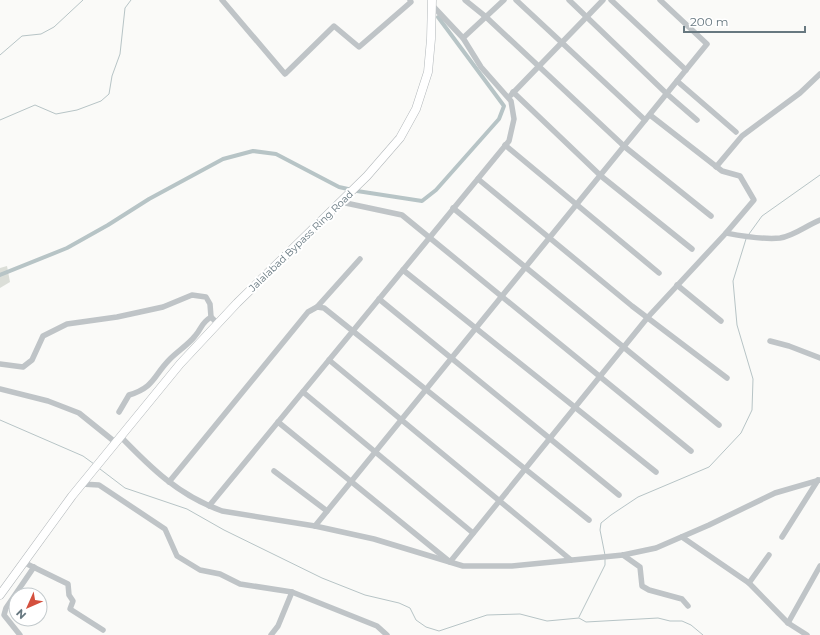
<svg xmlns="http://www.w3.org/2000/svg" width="820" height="635" viewBox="0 0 820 635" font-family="Montserrat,sans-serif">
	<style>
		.green { fill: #dbded8 }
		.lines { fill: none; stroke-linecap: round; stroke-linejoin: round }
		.stream { stroke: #b7c4c6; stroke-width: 1 }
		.canal { stroke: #b7c4c6; stroke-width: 4 }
		.highway-casing { stroke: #b3b8bb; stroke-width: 9 }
		.minor { stroke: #bfc4c7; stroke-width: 5.5 }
		.highway { stroke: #fff; stroke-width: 8 }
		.labels { text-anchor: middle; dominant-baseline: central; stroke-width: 4; stroke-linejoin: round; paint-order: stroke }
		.street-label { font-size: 10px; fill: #677880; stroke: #fff }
	</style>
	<rect width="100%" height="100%" fill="#fafaf8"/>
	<path class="green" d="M 7,266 L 10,282 L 0,288 L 0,268 Z"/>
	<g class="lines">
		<g class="stream">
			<path d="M 0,55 L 22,36 L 41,34 L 54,27 L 83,0"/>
			<path d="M 0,120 L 35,105 L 56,114 L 77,110 L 101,101 L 109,94 L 112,76 L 120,54 L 125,8 L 131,0"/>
			<path d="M 749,234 L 762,216 L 820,175"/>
			<path d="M 0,420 L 83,456 L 94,464"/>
			<path d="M 100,469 L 125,488 L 187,509 L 224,530 L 322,578 L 365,595 L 399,603 L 410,608 L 416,620 L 426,627 L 439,631 L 487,615 L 520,614 L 547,621 L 579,618 L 586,622 L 658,618 L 670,621 L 682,621 L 691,625 L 703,635"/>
			<path d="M 605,555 L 600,530 L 601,523 L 611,515 L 638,497 L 709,467 L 741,433 L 752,410 L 753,379 L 737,325 L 733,281 L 746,239"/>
			<path d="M 579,617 L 605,565 L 605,558"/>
		</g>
		<g class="canal">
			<path d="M 357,191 L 422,201 L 436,190 L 499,119 L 504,106 L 438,17"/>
			<path d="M 0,275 L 67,248 L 108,225 L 149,199 L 223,159 L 253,151 L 276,154 L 339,187 L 348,189"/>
		</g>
		<defs>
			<path id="highway" d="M 0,595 L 72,496 L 180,364 L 237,303 L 367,176 L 400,138 L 416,109 L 428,72 L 431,39 L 432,0"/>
		</defs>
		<use href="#highway" class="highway-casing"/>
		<g class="minor">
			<path d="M 222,0 L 285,74 L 334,26 L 359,47 L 411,2 L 410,0"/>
			<path d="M 465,0 L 486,17 L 625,147 L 711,216"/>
			<path d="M 516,0 L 645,120"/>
			<path d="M 569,0 L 667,94 L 697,120"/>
			<path d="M 611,0 L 686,70"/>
			<path d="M 463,38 L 504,0"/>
			<path d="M 677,81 L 736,132"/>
			<path d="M 513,92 L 601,176 L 692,249"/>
			<path d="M 511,95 L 603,0"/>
			<path d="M 650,115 L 722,171 L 740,176 L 754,200 L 726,233"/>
			<path d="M 505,145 L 659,273"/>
			<path d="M 716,167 L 742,136 L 800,93 L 820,74"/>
			<path d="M 478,179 L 632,306 L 727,378"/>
			<path d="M 341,202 L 402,215 L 691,451"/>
			<path d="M 453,208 L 719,425"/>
			<path d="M 403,270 L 656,472"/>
			<path d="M 677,285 L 721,321"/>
			<path d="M 379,299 L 619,495"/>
			<path d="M 317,307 L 360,259"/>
			<path d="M 770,341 L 789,346 L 820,358"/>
			<path d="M 329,360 L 571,560"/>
			<path d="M 0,364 L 23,367 L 32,360 L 43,336 L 67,324 L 117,317 L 163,307 L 192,295 L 206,297 L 210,304 L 211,317 L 217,323"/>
			<path d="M 0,389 L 48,401 L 79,413 L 115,442"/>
			<path d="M 303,392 L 473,533"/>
			<path d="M 119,412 L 129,395 C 155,387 153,376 170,359 C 178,351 189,344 195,336 C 202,328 201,323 211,317"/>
			<path d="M 278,422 L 450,562 L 648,317 L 726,233 C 742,236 763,240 780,238 C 794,236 807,225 820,220"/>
			<path d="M 120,436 C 151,468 178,495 222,511 L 315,526 L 374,539 L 463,566 L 512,566 L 623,555 L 656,548 L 709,525 L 775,493 L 820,480"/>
			<path d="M 274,471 L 327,511"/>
			<path d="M 169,482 L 308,312 L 317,307 L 324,308 L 589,520"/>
			<path d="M 81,484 L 99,485 L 165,529 L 177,556 L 200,570 L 220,574 L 240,584 L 292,592 L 278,626 L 271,635"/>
			<path d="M 209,506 L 509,141 L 514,119 L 511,101 L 481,67 L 463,38 L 431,4"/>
			<path d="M 315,526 L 707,44 L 660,0"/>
			<path d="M 682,537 L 749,583 L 788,623 L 807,635"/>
			<path d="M 782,537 L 818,480"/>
			<path d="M 623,555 L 640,567 L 642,586 L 649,590 L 682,599 L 688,606"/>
			<path d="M 23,562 L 68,584 L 69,595 L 73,601 L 70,609 L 103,630"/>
			<path d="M 749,583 L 769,555"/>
			<path d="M 292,592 L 377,626 L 387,635"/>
			<path d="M 788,623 L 820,566"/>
			<path d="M 20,635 L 4,615 L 6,608 L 34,567"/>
		</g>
		<use href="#highway" class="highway"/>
	</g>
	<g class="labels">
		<g class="street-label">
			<text transform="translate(301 241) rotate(-44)">Jalalabad Bypass Ring Road</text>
		</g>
	</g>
	<g transform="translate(28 607) rotate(225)"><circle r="19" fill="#ffffff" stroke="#c2c9cc"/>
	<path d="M0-3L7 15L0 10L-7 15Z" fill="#d4503e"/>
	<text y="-6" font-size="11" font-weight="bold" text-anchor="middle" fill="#677880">N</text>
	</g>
	<path d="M684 26v6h121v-6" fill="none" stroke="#677880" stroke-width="2"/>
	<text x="690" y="26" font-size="12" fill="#677880" stroke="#ffffff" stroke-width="3" paint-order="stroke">200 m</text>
</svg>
